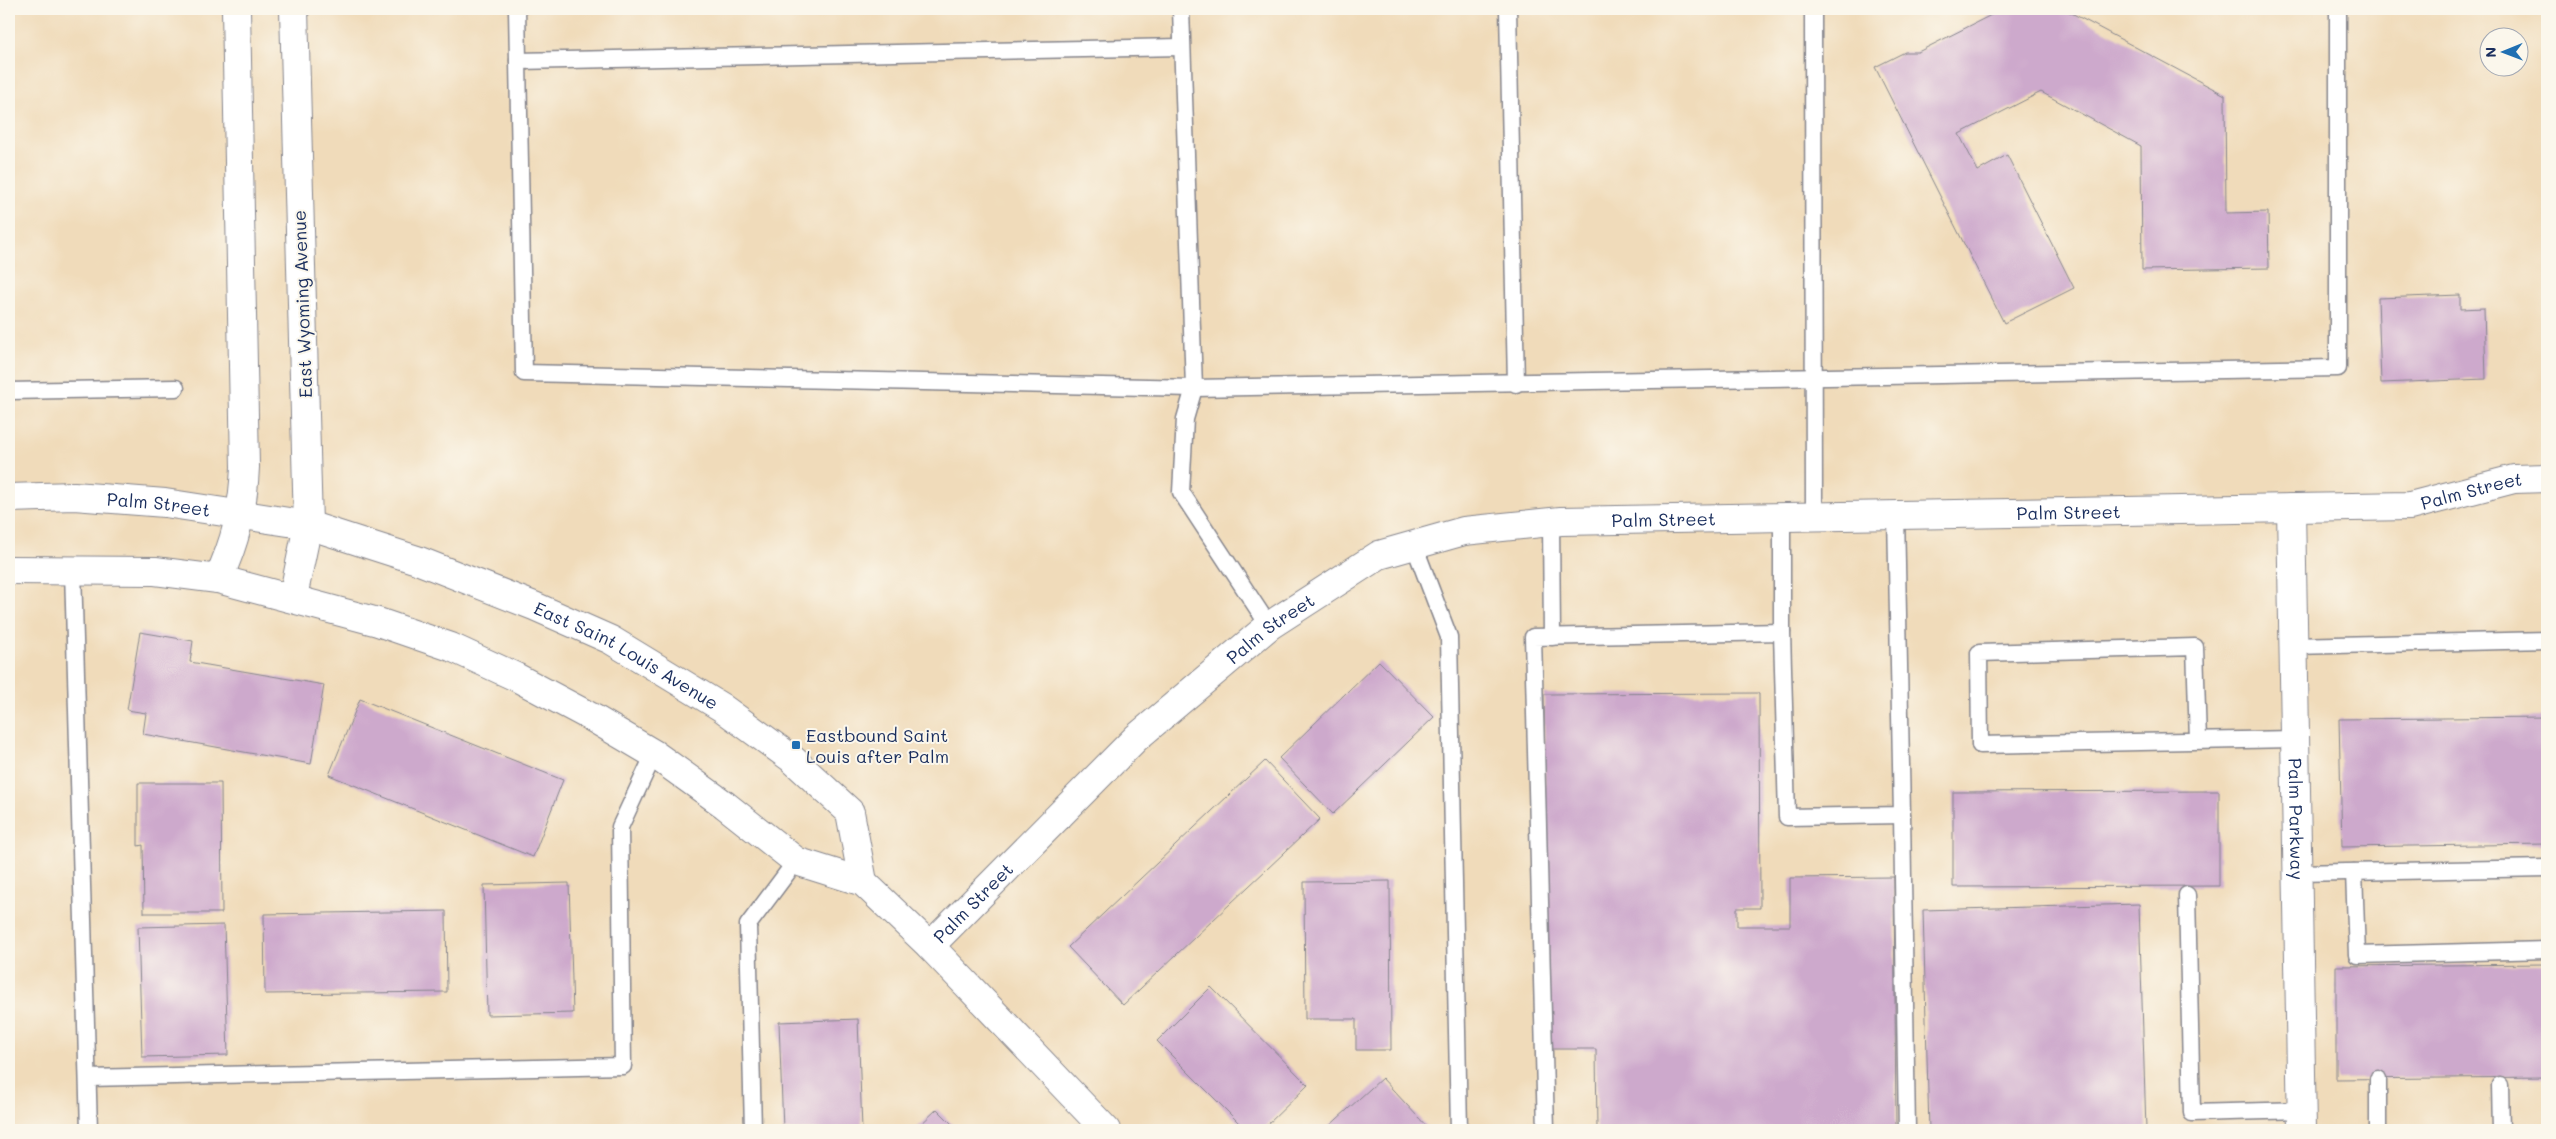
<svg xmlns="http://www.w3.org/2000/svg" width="2556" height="1139" viewBox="0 0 2556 1139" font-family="Mali,sans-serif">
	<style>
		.building { fill: #cda9cc }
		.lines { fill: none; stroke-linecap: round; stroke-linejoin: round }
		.lane-casing { stroke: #86858c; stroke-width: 19 }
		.street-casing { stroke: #86858c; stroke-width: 30 }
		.secondary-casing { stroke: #86858c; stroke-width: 30 }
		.lane { stroke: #fff; stroke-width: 16 }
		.street { stroke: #fff; stroke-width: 28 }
		.secondary { stroke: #fff; stroke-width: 28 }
		.poi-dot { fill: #1f6fb2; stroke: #fbf7ec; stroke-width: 2 }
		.labels { text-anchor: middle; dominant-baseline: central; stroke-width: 4; stroke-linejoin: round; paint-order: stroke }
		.street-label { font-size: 18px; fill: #1b2f5e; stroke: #fbf7ec }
		.poi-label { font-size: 18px; fill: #1b2f5e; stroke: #fbf7ec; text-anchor: start }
	</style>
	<rect width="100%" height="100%" fill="#fbf7ec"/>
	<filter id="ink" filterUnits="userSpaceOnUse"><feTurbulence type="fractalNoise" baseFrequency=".02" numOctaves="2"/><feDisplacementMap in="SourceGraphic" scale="10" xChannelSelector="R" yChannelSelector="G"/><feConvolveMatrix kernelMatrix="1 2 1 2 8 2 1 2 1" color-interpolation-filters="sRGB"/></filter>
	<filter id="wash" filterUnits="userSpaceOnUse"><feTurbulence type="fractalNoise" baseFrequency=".0096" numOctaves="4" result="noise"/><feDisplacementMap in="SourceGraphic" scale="20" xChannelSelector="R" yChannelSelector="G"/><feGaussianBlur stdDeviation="1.12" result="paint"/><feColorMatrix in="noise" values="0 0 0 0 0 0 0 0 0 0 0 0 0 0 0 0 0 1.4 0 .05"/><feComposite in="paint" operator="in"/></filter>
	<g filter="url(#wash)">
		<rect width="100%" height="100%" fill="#f0dbba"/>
		<g id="blocks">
			<g class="building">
				<path d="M 2064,9 L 2225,95 L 2226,213 L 2268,212 L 2269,268 L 2142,270 L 2141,146 L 2041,92 L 1959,134 L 1978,171 L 2007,155 L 2074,288 L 2004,323 L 1875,67 L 1905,52 L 1918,52 L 2001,10 Z"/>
				<path d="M 2460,295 L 2460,309 L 2484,308 L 2486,379 L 2381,383 L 2378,298 Z"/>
				<path d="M 140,632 L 193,641 L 190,662 L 324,685 L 311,764 L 143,734 L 146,713 L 127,710 Z"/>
				<path d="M 1379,661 L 1434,717 L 1333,814 L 1279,758 Z"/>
				<path d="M 1759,693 L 1760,908 L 1737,908 L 1737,926 L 1790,926 L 1790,878 L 1894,877 L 1896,1130 L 1597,1130 L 1596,1049 L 1547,1049 L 1544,694 Z"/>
				<path d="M 360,699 L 563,780 L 533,857 L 329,775 Z"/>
				<path d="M 2547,717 L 2547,844 L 2342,847 L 2339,719 Z"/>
				<path d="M 1265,761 L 1320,819 L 1123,1005 L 1068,947 Z"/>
				<path d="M 138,783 L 221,783 L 222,913 L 144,913 L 143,845 L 138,846 Z"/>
				<path d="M 2219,791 L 2219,886 L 1953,887 L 1953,792 Z"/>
				<path d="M 1390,881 L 1391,1050 L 1356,1050 L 1356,1019 L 1305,1019 L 1304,882 Z"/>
				<path d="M 569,883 L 573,1013 L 487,1015 L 484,885 Z"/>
				<path d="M 2139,904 L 2146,1130 L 1929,1130 L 1923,910 Z"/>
				<path d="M 446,911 L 447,992 L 265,994 L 264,914 Z"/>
				<path d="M 224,925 L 228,1055 L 142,1057 L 138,927 Z"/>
				<path d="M 2547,964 L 2547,1077 L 2336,1079 L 2336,966 Z"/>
				<path d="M 1211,987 L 1308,1085 L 1262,1130 L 1246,1130 L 1157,1041 Z"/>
				<path d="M 858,1019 L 862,1130 L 783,1130 L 779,1022 Z"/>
				<path d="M 1382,1078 L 1430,1130 L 1325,1130 Z"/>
				<path d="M 937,1109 L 958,1130 L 915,1130 Z"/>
			</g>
		</g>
	</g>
	<g filter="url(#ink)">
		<use href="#blocks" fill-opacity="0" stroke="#86858c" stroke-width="1"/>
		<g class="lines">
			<defs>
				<g id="lane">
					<path d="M 517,9 L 524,373 L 1194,388 L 2338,368 L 2338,9"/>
					<path d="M 1181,9 L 1194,388 L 1185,419 L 1181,492 L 1269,626"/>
					<path d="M 1508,9 L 1516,384"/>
					<path d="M 1813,9 L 1814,515"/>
					<path d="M 518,61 L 1181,47"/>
					<path d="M 9,391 L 176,388"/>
					<path d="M 1782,516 L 1782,632"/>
					<path d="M 1551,523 L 1552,637"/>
					<path d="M 1414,545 L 1449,637 L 1459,1130"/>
					<path d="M 73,570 L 89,1130"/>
					<path d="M 2293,646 L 2547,640"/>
					<path d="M 2198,741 L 2195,647 L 1979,653 L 1980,745 L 2295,739"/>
					<path d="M 1902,815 L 1907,1130"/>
					<path d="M 2354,872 L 2357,955 L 2547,950"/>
					<path d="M 2297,873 L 2547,868"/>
					<path d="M 2187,895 L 2192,1113 L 2301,1110"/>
					<path d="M 88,1078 L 623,1066 L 620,827 L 654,754"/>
					<path d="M 2378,1079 L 2378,1130"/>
					<path d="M 2500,1085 L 2501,1130"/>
					<path d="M 753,1130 L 748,925 L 796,861"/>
					<path d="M 1546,1130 L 1533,637 L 1782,632 L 1787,817 L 1902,815 L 1896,514"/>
				</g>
				<g id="street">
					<path id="s1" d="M 2291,508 L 2302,1130"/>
					<path id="s2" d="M 930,946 L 1136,738 L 1269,626 L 1379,555 L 1464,531 L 1561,521 L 2410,506 L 2514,479 L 2547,478"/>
				</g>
				<g id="secondary">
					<path id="s3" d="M 9,498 L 74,496 L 165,503 L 308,525 L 417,560 L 534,606 L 611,640 L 721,707 L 791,758 L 850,812 L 863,882"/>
					<path d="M 9,570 L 155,571 L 218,579 L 378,622 L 451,647 L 516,677 L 593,718 L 654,754 L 725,805 L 796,861 L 863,882 L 930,946 L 1106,1130"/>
					<path d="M 218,579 C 236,541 243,509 245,467 L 236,9"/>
					<path d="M 293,597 L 308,525 L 294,9"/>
				</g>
			</defs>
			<use href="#lane" class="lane-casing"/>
			<use href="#street" class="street-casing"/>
			<use href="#secondary" class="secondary-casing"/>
			<use href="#lane" class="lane"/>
			<use href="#street" class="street"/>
			<use href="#secondary" class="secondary"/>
		</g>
	</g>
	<rect class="poi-dot" x="791" y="740" width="10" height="10" rx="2.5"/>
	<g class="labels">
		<g class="street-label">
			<text transform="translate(302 304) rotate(-92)">East Wyoming Avenue</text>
			<text stroke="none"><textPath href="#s2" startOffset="1696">Palm Street</textPath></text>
			<text stroke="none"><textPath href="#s3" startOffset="150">Palm Street</textPath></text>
			<text stroke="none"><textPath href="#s2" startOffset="1291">Palm Street</textPath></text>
			<text stroke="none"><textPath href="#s2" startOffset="886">Palm Street</textPath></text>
			<text stroke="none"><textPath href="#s2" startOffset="466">Palm Street</textPath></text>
			<text stroke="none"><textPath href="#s3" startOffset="646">East Saint Louis Avenue</textPath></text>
			<text stroke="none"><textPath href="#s1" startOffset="311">Palm Parkway</textPath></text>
			<text stroke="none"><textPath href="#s2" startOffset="61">Palm Street</textPath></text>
		</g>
		<g class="poi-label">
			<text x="806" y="735">Eastbound Saint<tspan x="806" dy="21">Louis after Palm</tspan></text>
		</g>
	</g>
	<rect width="2556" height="1139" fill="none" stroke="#fbf7ec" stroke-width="30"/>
	<g transform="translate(2504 52) rotate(269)"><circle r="24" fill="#fbf7ec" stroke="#a1a7b3"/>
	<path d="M0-4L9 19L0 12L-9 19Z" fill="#1f6fb2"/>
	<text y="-8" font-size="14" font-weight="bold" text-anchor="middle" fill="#1b2f5e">N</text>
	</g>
</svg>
